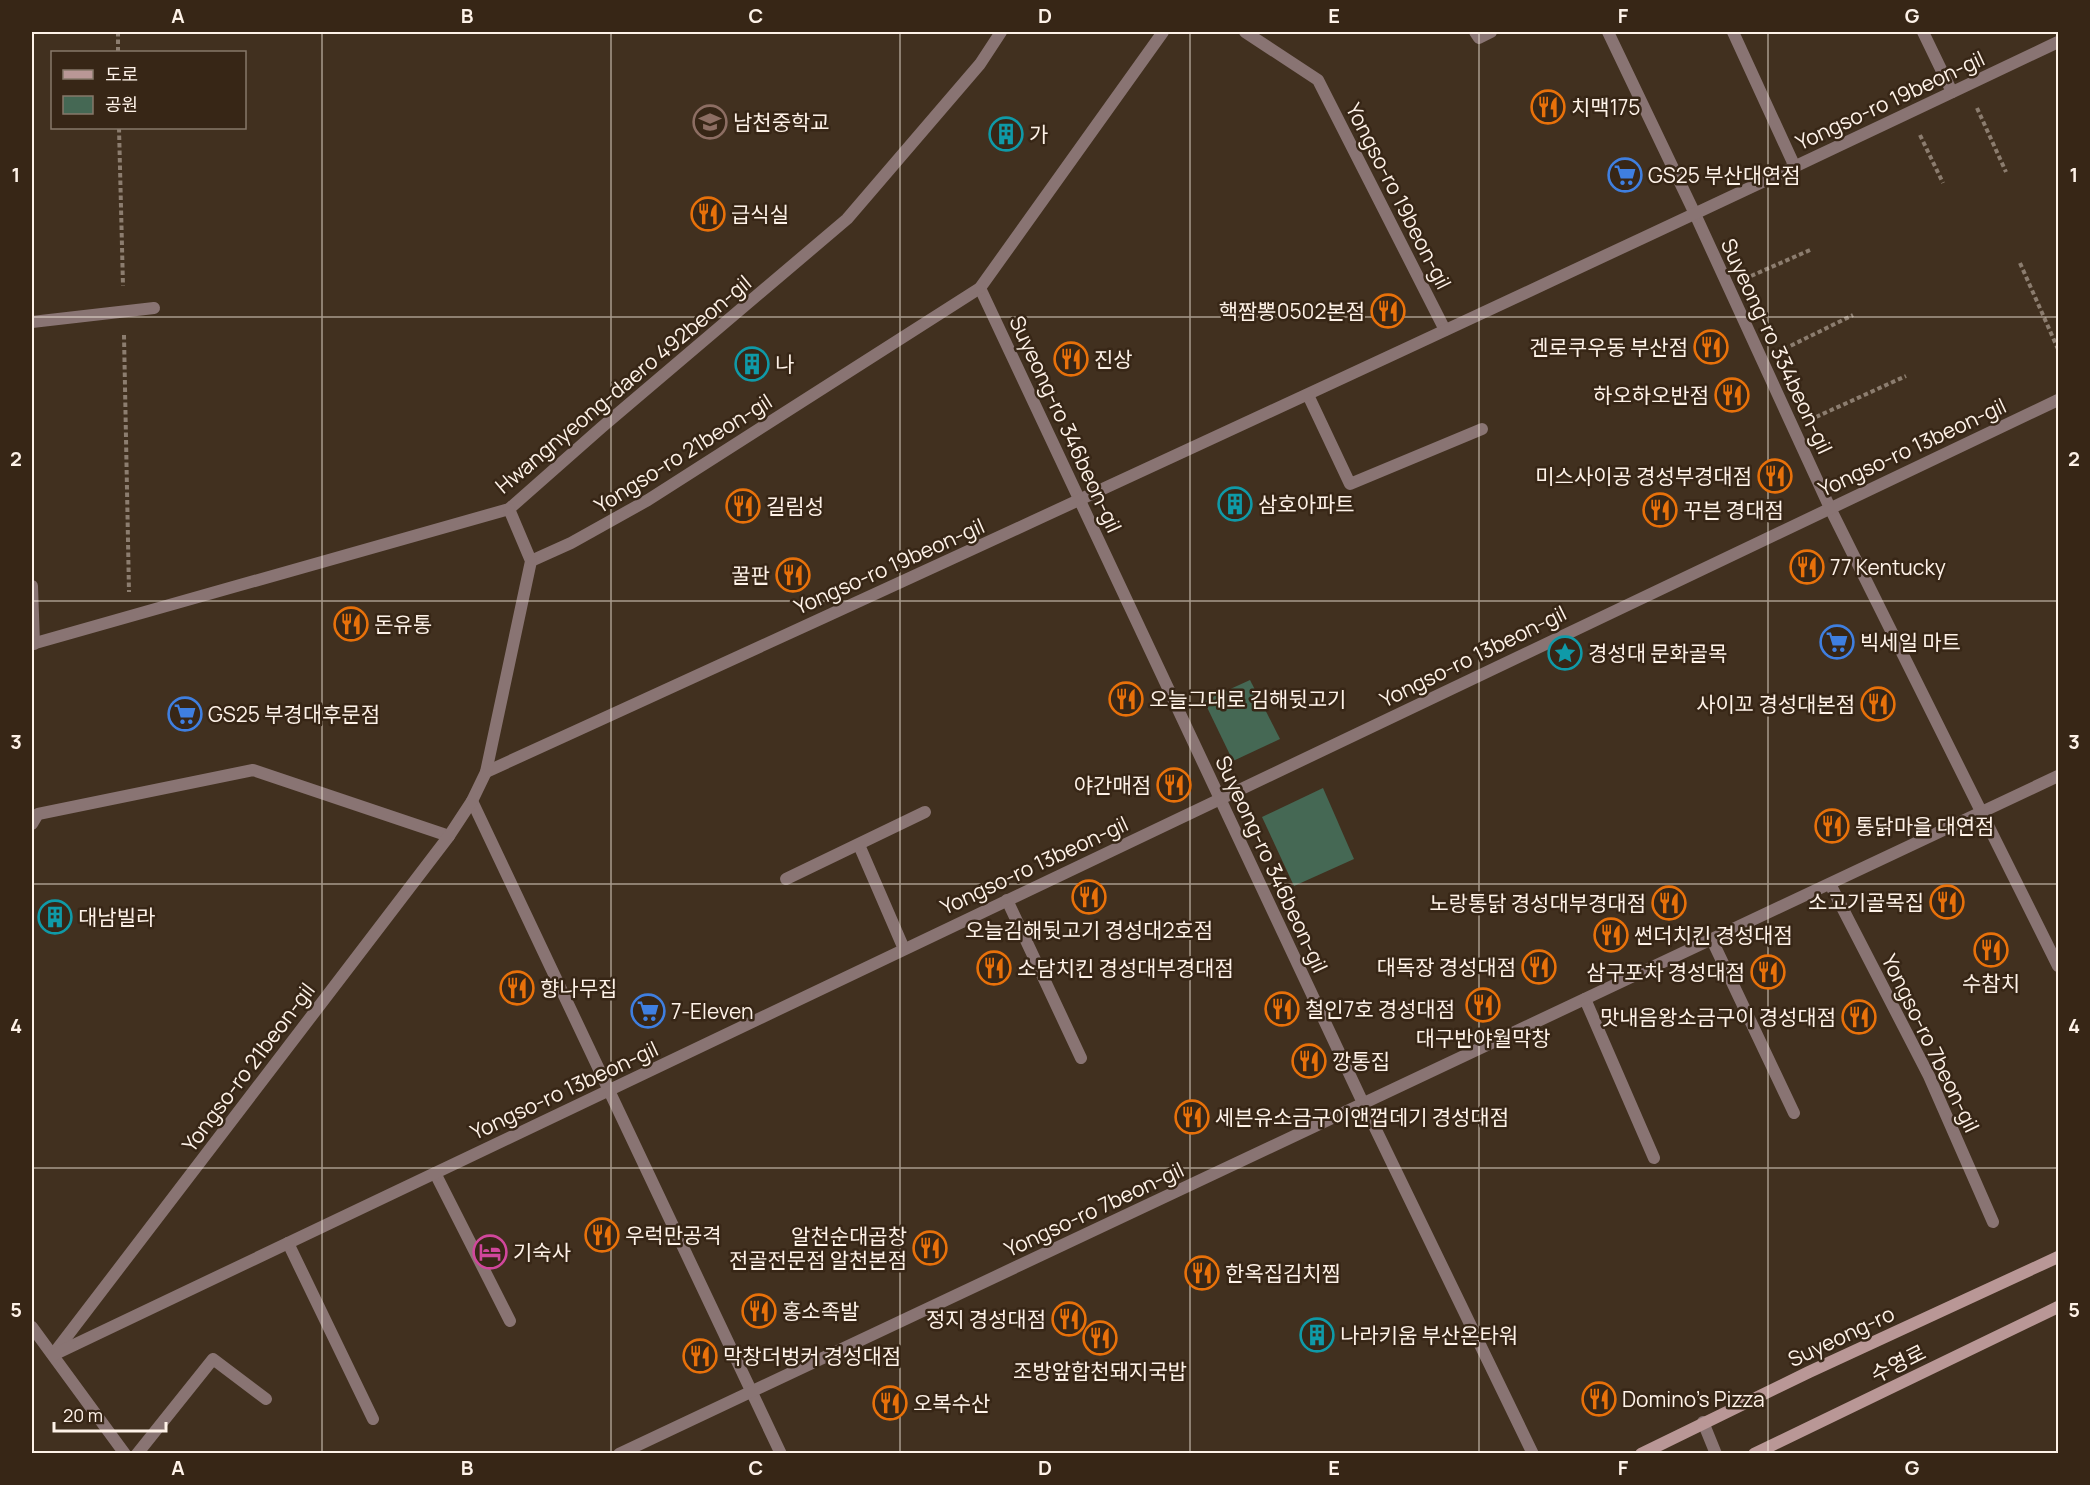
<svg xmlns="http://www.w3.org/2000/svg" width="2090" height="1485" viewBox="0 0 2090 1485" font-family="Manrope,'Noto Sans KR',sans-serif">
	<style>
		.green { fill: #456854 }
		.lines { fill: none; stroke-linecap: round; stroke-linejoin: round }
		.path { stroke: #8c7d6f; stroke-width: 4; stroke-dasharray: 4.5 3; stroke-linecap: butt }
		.lane { stroke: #897473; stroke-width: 12 }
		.street { stroke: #897473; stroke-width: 12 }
		.secondary { stroke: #b99796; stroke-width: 12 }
		.grid { fill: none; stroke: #fef2e8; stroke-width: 1.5; stroke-opacity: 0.55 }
		.labels { text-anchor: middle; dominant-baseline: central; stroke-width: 5; stroke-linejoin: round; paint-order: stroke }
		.street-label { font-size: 21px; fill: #fef2e8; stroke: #372616 }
		.poi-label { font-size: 21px; fill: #fef2e8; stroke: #372616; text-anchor: start }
		.neatline { fill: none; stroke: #fef2e8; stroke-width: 2 }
		.grid-label { font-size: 20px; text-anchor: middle; font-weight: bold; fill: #fef2e8 }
	</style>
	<rect width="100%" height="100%" fill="#41301f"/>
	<g class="green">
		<path d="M 1250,680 L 1280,739 L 1233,761 L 1204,701 Z"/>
		<path d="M 1323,788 L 1354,859 L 1294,886 L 1262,817 Z"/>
	</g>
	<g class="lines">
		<g class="path">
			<path d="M 118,32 L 118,52"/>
			<path d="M 1977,108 L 2006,172"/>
			<path d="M 119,128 L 123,286"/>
			<path d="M 1920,135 L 1943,183"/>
			<path d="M 2020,263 L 2058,349"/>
			<path d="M 1751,276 L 1810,250"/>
			<path d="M 124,335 L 129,592"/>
			<path d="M 1784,349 L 1853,315"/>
			<path d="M 1816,417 L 1906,376"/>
		</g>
		<g class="lane">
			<path d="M 1475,32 L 1479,38 L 1491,32"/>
			<path d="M 32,322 L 154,308"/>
			<path d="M 1308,395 L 1350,484 L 1482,429"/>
			<path d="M 859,845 L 904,949"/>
			<path d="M 786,879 L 925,812"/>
			<path d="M 1830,884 L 1929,1076 L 1993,1222"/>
			<path d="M 1007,900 L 1081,1058"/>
			<path d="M 1712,940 L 1794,1113"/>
			<path d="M 1585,999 L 1654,1158"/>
			<path d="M 435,1173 L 510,1321"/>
			<path d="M 288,1243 L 373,1419"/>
			<path d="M 137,1454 L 213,1359 L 266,1399"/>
		</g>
		<g class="street">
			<path d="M 1245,32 L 1318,80 L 1445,330"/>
			<path d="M 1608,32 L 1695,214 L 1830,508 L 2058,966"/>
			<path d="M 1733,32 L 1795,167"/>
			<path d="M 1923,32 L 1952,92"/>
			<path d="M 980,288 L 1363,1103 L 1533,1454"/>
			<path d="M 531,561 L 571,543 L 648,500 L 980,288 L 1163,32"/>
			<path d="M 32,586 L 34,644"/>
			<path d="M 32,644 L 509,509 L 602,427 L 847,219 L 980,64 L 1001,32"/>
			<path d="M 486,772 C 1012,532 1537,290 2058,42"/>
			<path d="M 472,801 L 781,1454"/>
			<path d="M 32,824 L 38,814 L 253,770 L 449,836"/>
			<path d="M 32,1327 L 125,1454"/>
			<path d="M 55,1352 L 449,836 L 472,801 L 486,772 L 531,561 L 509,509"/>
			<path d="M 53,1355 L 2058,400"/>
			<path d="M 1703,1422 L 1716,1454"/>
			<path d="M 619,1454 L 2058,776"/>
		</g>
		<g class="secondary">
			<path d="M 1641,1454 L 1809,1372 L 2058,1257"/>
			<path d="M 1754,1454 L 2058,1307"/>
		</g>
	</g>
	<path class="grid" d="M 322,32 L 322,1454M 611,32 L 611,1454M 900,32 L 900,1454M 1190,32 L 1190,1454M 1479,32 L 1479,1454M 1768,32 L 1768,1454M 32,317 L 2058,317M 32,601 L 2058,601M 32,884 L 2058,884M 32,1168 L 2058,1168"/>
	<defs>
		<symbol id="restaurant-ring" viewBox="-11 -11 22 22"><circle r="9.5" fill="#372616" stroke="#e8710a" stroke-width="1.5"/><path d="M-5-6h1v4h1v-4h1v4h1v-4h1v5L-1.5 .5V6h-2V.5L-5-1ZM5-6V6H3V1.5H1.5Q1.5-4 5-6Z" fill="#e8710a"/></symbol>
		<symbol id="school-ring" viewBox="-11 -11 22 22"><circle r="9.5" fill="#372616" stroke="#8d6e63" stroke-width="1.5"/><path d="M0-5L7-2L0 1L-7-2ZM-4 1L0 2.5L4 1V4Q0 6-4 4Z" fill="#8d6e63"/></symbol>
		<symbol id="building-ring" viewBox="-11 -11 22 22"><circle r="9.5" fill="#372616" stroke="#0f9aa8" stroke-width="1.5"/><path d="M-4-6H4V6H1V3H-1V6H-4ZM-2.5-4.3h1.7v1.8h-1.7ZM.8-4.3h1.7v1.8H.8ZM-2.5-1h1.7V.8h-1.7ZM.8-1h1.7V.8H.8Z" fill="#0f9aa8"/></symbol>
		<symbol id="supermarket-ring" viewBox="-11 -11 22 22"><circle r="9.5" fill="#372616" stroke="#3f7fe0" stroke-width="1.5"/><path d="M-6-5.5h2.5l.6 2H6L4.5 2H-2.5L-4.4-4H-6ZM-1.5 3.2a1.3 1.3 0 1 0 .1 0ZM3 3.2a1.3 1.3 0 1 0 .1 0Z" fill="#3f7fe0"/></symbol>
		<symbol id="sight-ring" viewBox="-11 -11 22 22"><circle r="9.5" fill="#372616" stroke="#0f9aa8" stroke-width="1.5"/><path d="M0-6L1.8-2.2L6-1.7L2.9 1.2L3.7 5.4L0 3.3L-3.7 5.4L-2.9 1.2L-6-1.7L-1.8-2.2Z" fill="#0f9aa8"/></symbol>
		<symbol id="hotel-ring" viewBox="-11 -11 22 22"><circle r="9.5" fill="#372616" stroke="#d1479c" stroke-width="1.5"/><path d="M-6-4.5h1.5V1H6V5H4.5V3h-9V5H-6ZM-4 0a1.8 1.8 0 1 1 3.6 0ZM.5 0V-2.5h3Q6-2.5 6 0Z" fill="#d1479c"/></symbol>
	</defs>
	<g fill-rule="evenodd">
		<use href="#restaurant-ring" x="1529" y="88" width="38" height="38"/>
		<use href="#school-ring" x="691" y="103" width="38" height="38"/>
		<use href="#building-ring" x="987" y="115" width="38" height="38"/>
		<use href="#supermarket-ring" x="1606" y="156" width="38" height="38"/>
		<use href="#restaurant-ring" x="689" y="195" width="38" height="38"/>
		<use href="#restaurant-ring" x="1369" y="292" width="38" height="38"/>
		<use href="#restaurant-ring" x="1692" y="328" width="38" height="38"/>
		<use href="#restaurant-ring" x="1052" y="340" width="38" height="38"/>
		<use href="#building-ring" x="733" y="345" width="38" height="38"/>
		<use href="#restaurant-ring" x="1713" y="376" width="38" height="38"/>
		<use href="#restaurant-ring" x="1756" y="457" width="38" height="38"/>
		<use href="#building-ring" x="1216" y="485" width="38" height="38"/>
		<use href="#restaurant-ring" x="724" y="487" width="38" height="38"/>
		<use href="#restaurant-ring" x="1641" y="491" width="38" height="38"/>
		<use href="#restaurant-ring" x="1788" y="548" width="38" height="38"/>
		<use href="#restaurant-ring" x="774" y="556" width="38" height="38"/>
		<use href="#restaurant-ring" x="332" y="605" width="38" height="38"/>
		<use href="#supermarket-ring" x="1818" y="623" width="38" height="38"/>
		<use href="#sight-ring" x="1546" y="634" width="38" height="38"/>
		<use href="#restaurant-ring" x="1107" y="680" width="38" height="38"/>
		<use href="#restaurant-ring" x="1859" y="685" width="38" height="38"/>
		<use href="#supermarket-ring" x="166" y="695" width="38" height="38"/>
		<use href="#restaurant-ring" x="1155" y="766" width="38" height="38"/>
		<use href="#restaurant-ring" x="1813" y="807" width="38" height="38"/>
		<use href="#restaurant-ring" x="1070" y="878" width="38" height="38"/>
		<use href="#restaurant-ring" x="1928" y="883" width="38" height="38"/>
		<use href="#restaurant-ring" x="1650" y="884" width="38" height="38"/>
		<use href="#building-ring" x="36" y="898" width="38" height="38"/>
		<use href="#restaurant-ring" x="1592" y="916" width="38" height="38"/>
		<use href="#restaurant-ring" x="1972" y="931" width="38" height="38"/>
		<use href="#restaurant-ring" x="1520" y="948" width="38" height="38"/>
		<use href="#restaurant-ring" x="975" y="949" width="38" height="38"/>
		<use href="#restaurant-ring" x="1749" y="953" width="38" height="38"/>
		<use href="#restaurant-ring" x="498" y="969" width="38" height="38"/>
		<use href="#restaurant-ring" x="1464" y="986" width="38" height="38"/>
		<use href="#restaurant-ring" x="1263" y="990" width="38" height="38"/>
		<use href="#supermarket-ring" x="629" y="992" width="38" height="38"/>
		<use href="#restaurant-ring" x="1840" y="998" width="38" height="38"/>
		<use href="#restaurant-ring" x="1290" y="1042" width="38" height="38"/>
		<use href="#restaurant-ring" x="1173" y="1098" width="38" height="38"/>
		<use href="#restaurant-ring" x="583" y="1216" width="38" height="38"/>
		<use href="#restaurant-ring" x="911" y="1229" width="38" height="38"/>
		<use href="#hotel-ring" x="471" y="1233" width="38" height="38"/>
		<use href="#restaurant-ring" x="1183" y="1254" width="38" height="38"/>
		<use href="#restaurant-ring" x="740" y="1292" width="38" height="38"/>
		<use href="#restaurant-ring" x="1050" y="1300" width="38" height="38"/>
		<use href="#building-ring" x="1298" y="1316" width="38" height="38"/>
		<use href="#restaurant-ring" x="1081" y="1319" width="38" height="38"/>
		<use href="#restaurant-ring" x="681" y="1337" width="38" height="38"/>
		<use href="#restaurant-ring" x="1580" y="1380" width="38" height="38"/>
		<use href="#restaurant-ring" x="871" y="1384" width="38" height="38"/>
	</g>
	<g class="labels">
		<g class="street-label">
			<text transform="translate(1890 100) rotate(-25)">Yongso-ro 19beon-gil</text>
			<text transform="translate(1399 196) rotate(63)">Yongso-ro 19beon-gil</text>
			<text transform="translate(1777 346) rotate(65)">Suyeong-ro 334beon-gil</text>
			<text transform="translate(623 384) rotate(-40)">Hwangnyeong-daero 492beon-gil</text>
			<text transform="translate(1066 424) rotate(65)">Suyeong-ro 346beon-gil</text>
			<text transform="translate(1912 447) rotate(-25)">Yongso-ro 13beon-gil</text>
			<text transform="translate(683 453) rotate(-32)">Yongso-ro 21beon-gil</text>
			<text transform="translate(889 566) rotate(-24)">Yongso-ro 19beon-gil</text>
			<text transform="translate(1473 656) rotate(-26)">Yongso-ro 13beon-gil</text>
			<text transform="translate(1272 864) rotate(65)">Suyeong-ro 346beon-gil</text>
			<text transform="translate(1034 865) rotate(-25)">Yongso-ro 13beon-gil</text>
			<text transform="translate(1931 1043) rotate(64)">Yongso-ro 7beon-gil</text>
			<text transform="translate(248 1067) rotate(-53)">Yongso-ro 21beon-gil</text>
			<text transform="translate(564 1090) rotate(-25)">Yongso-ro 13beon-gil</text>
			<text transform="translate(1094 1209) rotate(-25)">Yongso-ro 7beon-gil</text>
			<text transform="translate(1841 1336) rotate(-25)">Suyeong-ro</text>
			<text transform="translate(1898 1363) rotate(-26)">수영로</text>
		</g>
		<g class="poi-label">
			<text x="1571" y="107">치맥175</text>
			<text x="733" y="122">남천중학교</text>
			<text x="1029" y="134">가</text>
			<text x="1648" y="175">GS25 부산대연점</text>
			<text x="731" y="214">급식실</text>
			<text x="1365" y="311" text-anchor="end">핵짬뽕0502본점</text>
			<text x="1688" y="347" text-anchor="end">겐로쿠우동 부산점</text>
			<text x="1094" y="359">진상</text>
			<text x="775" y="364">나</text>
			<text x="1709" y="395" text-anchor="end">하오하오반점</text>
			<text x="1752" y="476" text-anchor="end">미스사이공 경성부경대점</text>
			<text x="1258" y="504">삼호아파트</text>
			<text x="766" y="506">길림성</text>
			<text x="1683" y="510">꾸븐 경대점</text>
			<text x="1830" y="567">77 Kentucky</text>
			<text x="770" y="575" text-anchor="end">꿀판</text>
			<text x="374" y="624">돈유통</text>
			<text x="1860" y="642">빅세일 마트</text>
			<text x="1588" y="653">경성대 문화골목</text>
			<text x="1149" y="699">오늘그대로 김해뒷고기</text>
			<text x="1855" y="704" text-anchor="end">사이꼬 경성대본점</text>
			<text x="208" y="714">GS25 부경대후문점</text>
			<text x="1151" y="785" text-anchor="end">야간매점</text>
			<text x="1855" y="826">통닭마을 대연점</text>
			<text x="1924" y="902" text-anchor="end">소고기골목집</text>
			<text x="1646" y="903" text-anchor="end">노랑통닭 경성대부경대점</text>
			<text x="78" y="917">대남빌라</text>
			<text x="1089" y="930" text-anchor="middle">오늘김해뒷고기 경성대2호점</text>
			<text x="1634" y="935">썬더치킨 경성대점</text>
			<text x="1516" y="967" text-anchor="end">대독장 경성대점</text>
			<text x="1017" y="968">소담치킨 경성대부경대점</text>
			<text x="1745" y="972" text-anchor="end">삼구포차 경성대점</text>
			<text x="1991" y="983" text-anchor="middle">수참치</text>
			<text x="540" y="988">향나무집</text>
			<text x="1305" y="1009">철인7호 경성대점</text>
			<text x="671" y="1011">7-Eleven</text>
			<text x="1836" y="1017" text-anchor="end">맛내음왕소금구이 경성대점</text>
			<text x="1483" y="1038" text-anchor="middle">대구반야월막창</text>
			<text x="1332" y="1061">깡통집</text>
			<text x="1215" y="1117">세븐유소금구이앤껍데기 경성대점</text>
			<text x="625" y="1235">우럭만공격</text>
			<text x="907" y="1236" text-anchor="end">알천순대곱창<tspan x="907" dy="24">전골전문점 알천본점</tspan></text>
			<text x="513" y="1252">기숙사</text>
			<text x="1225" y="1273">한옥집김치찜</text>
			<text x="782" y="1311">홍소족발</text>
			<text x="1046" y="1319" text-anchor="end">정지 경성대점</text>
			<text x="1340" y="1335">나라키움 부산온타워</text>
			<text x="723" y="1356">막창더벙커 경성대점</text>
			<text x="1100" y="1371" text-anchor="middle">조방앞합천돼지국밥</text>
			<text x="1622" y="1399">Domino's Pizza</text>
			<text x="913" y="1403">오복수산</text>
		</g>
	</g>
	<rect width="2090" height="1485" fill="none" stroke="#372616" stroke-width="66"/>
	<rect x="51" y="51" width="195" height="78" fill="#372616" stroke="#87786a" stroke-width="1.5"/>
	<rect x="63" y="70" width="30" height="9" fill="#b99796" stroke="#87786a" stroke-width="1.5"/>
	<text x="105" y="81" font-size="18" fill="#fef2e8">도로</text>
	<rect x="63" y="96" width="30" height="18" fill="#456854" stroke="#87786a" stroke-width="1.5"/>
	<text x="105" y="111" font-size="18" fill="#fef2e8">공원</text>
	<path d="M54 1422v9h112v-9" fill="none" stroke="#fef2e8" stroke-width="3"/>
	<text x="63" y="1422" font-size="18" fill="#fef2e8" stroke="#372616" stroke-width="4.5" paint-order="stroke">20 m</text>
	<rect x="33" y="33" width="2024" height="1419" class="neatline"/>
	<g class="grid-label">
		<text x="178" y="23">A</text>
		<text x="467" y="23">B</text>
		<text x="756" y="23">C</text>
		<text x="1045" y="23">D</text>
		<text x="1334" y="23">E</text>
		<text x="1623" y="23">F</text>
		<text x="1912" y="23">G</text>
		<text x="16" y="182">1</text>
		<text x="2074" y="182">1</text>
		<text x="16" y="466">2</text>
		<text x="2074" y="466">2</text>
		<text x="16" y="749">3</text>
		<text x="2074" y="749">3</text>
		<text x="16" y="1033">4</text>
		<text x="2074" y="1033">4</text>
		<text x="16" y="1317">5</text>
		<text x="2074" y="1317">5</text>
		<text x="178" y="1475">A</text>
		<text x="467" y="1475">B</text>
		<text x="756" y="1475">C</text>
		<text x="1045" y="1475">D</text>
		<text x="1334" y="1475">E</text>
		<text x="1623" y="1475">F</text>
		<text x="1912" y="1475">G</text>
	</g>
</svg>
